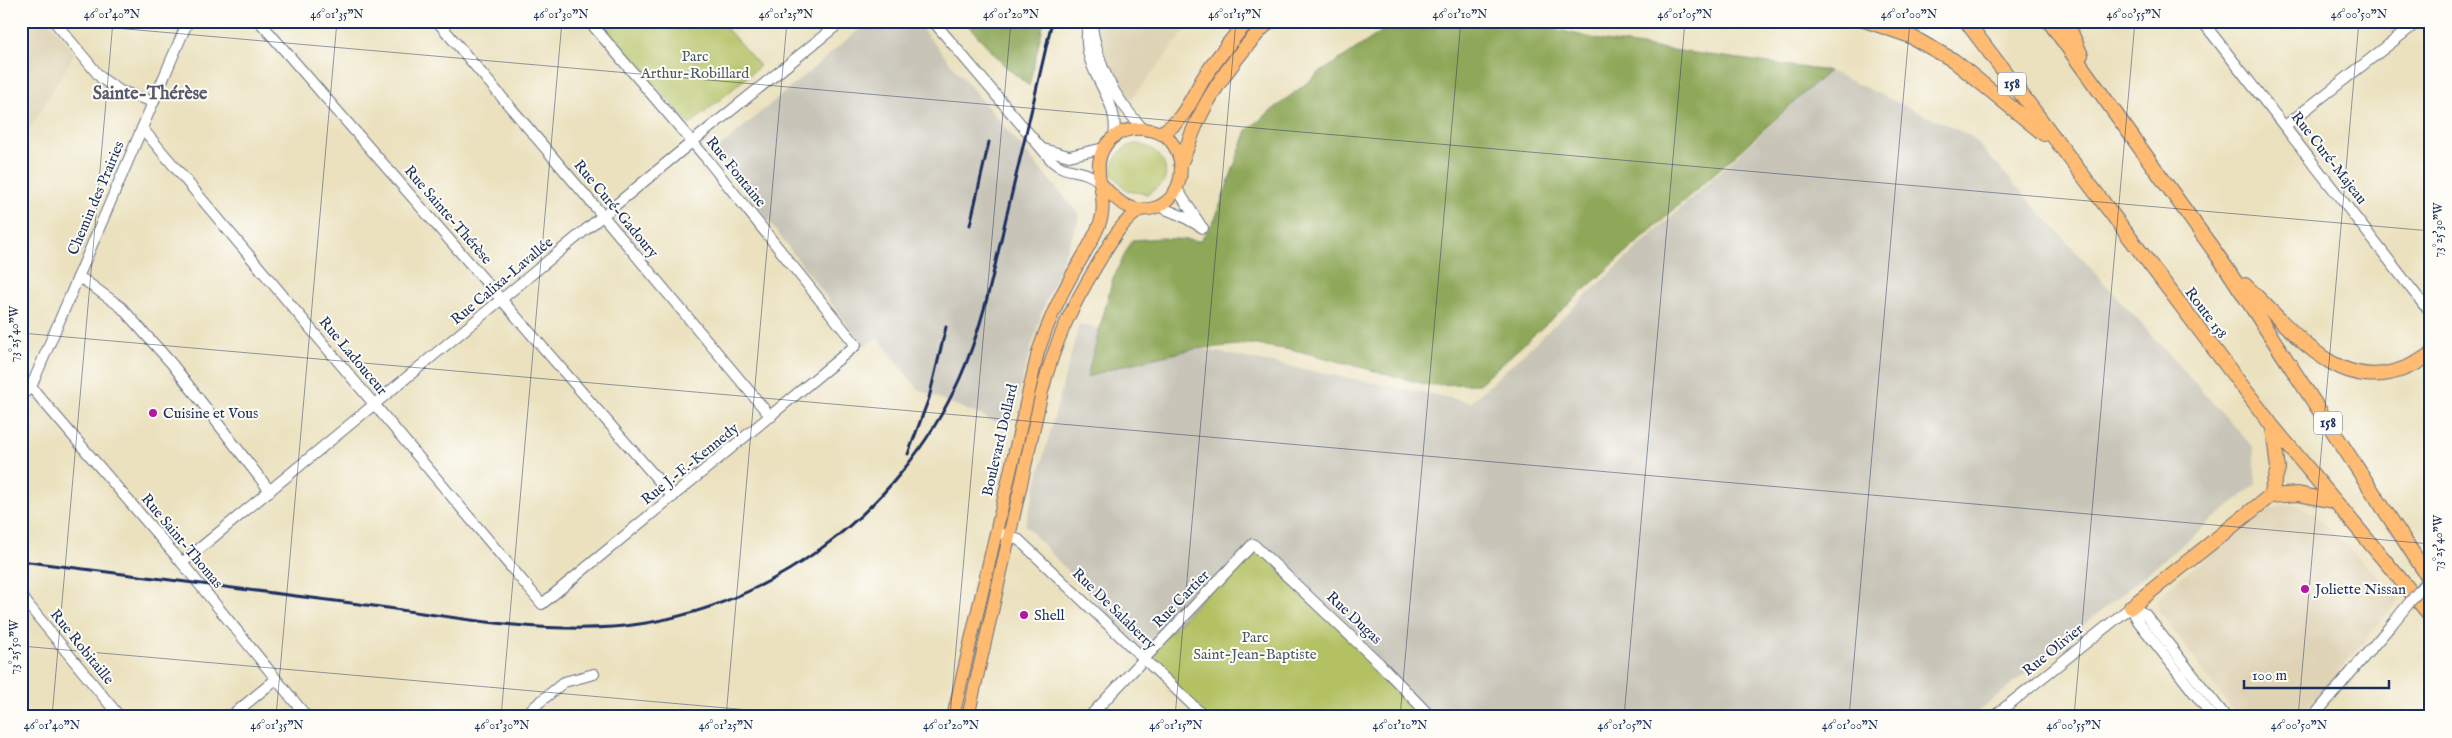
<svg xmlns="http://www.w3.org/2000/svg" width="2452" height="738" viewBox="0 0 2452 738" font-family="'IM FELL English',serif">
	<style>
		.built { fill: #dfd3b6 }
		.industrial { fill: #c8c4b8 }
		.green { fill: #b3c163; stroke: #677860 }
		.forest { fill: #8ea759; stroke: #546b5c }
		.lines { fill: none; stroke-linecap: round; stroke-linejoin: round }
		.minor-casing { stroke: #646d80; stroke-width: 12 }
		.major-casing { stroke: #646d80; stroke-width: 14 }
		.highway-casing { stroke: #646d80; stroke-width: 16 }
		.minor { stroke: #fff; stroke-width: 10 }
		.major { stroke: #febb71; stroke-width: 12 }
		.highway { stroke: #febb71; stroke-width: 14 }
		.rail { stroke: #1b2f5e; stroke-width: 3 }
		.minor-bridge-casing { stroke: #646d80; stroke-width: 12; stroke-linecap: butt }
		.minor-bridge { stroke: #fff; stroke-width: 10 }
		.ticks { fill: none; stroke: #1b2f5e; stroke-width: 1; stroke-opacity: 0.45 }
		.poi-dot { fill: #b5179e; stroke: #fdfcf7; stroke-width: 2 }
		.labels { text-anchor: middle; dominant-baseline: central; stroke-width: 4; stroke-linejoin: round; paint-order: stroke }
		.shield { fill: #fdfcf7; stroke: #5f6c8c; stroke-width: 1 }
		.shield-label { font-size: 14px; font-weight: bold; fill: #1b2f5e }
		.park-label { font-size: 15px; fill: #495b60; stroke: #fdfcf7 }
		.street-label { font-size: 15px; fill: #1b2f5e; stroke: #fdfcf7 }
		.poi-label { font-size: 15px; fill: #1b2f5e; stroke: #fdfcf7; text-anchor: start }
		.quarter-label { font-size: 18px; font-weight: bold; fill: #5a596c; stroke: #fdfcf7 }
		.neatline { fill: none; stroke: #1b2f5e; stroke-width: 2 }
		.ticks-label { font-size: 12px; text-anchor: middle; fill: #1b2f5e }
	</style>
	<rect width="100%" height="100%" fill="#fdfcf7"/>
	<filter id="ink" filterUnits="userSpaceOnUse"><feTurbulence type="fractalNoise" baseFrequency=".02" numOctaves="2"/><feDisplacementMap in="SourceGraphic" scale="10" xChannelSelector="R" yChannelSelector="G"/><feConvolveMatrix kernelMatrix="1 2 1 2 8 2 1 2 1" color-interpolation-filters="sRGB"/></filter>
	<filter id="wash" filterUnits="userSpaceOnUse"><feTurbulence type="fractalNoise" baseFrequency=".0096" numOctaves="4" result="noise"/><feDisplacementMap in="SourceGraphic" scale="20" xChannelSelector="R" yChannelSelector="G"/><feGaussianBlur stdDeviation="1.12" result="paint"/><feColorMatrix in="noise" values="0 0 0 0 0 0 0 0 0 0 0 0 0 0 0 0 0 1.4 0 .05"/><feComposite in="paint" operator="in"/></filter>
	<g filter="url(#wash)">
		<rect width="100%" height="100%" fill="#ebe1be"/>
		<g class="built">
			<path d="M 21,21 L 48,21 L 75,53 L 21,144 Z"/>
			<path d="M 1096,21 L 1193,21 L 1129,102 L 1124,94 L 1122,95 L 1107,69 Z"/>
			<path d="M 2294,504 L 2314,514 L 2400,598 L 2301,717 L 2237,717 L 2159,611 L 2158,600 L 2167,588 L 2269,511 L 2282,505 Z"/>
		</g>
		<g class="industrial">
			<path d="M 869,21 L 915,21 L 1080,216 L 1042,312 L 1008,427 L 919,390 L 878,338 L 864,346 L 715,151 Z"/>
			<path d="M 1829,71 L 1971,136 L 2253,447 L 2256,484 L 1972,717 L 1432,717 L 1144,653 L 1025,525 L 1079,325 L 1471,402 Z"/>
		</g>
		<g class="green">
			<path d="M 599,21 L 720,21 L 760,66 L 690,125 Z"/>
			<path d="M 1134,144 C 1154,144 1171,162 1164,182 L 1148,194 L 1127,191 L 1112,174 C 1113,158 1119,149 1134,144 Z"/>
			<path d="M 1253,544 L 1428,717 L 1205,717 L 1145,659 Z"/>
		</g>
		<g class="forest">
			<path d="M 964,21 L 1044,21 L 1029,86 L 1005,66 Z"/>
			<path d="M 1419,21 L 1525,22 L 1605,41 L 1829,71 L 1479,384 L 1428,385 L 1299,351 L 1250,344 L 1194,349 L 1124,365 L 1087,377 L 1113,278 L 1132,240 L 1162,238 L 1200,241 L 1215,219 L 1247,130 L 1318,74 L 1390,26 Z"/>
		</g>
	</g>
	<g filter="url(#ink)">
		<g class="lines">
			<defs>
				<g id="minor">
					<path d="M 54,21 L 101,78 L 120,91 L 154,102"/>
					<path d="M 259,21 L 673,497"/>
					<path d="M 437,21 L 603,216 L 771,417"/>
					<path d="M 933,21 L 1053,162 C 1067,174 1081,167 1099,181"/>
					<path d="M 1091,21 C 1098,67 1112,95 1143,129"/>
					<path d="M 2202,21 L 2431,314"/>
					<path d="M 1088,25 C 1079,73 1121,95 1114,137"/>
					<path d="M 2285,126 L 2419,21"/>
					<path d="M 142,128 L 542,604 L 856,345 L 706,158 L 589,21"/>
					<path d="M 1043,149 L 1069,156 L 1104,148"/>
					<path d="M 1177,189 L 1201,226"/>
					<path d="M 1158,206 L 1182,216 L 1203,228"/>
					<path d="M 77,279 L 84,280 L 121,307 L 172,364 L 270,491"/>
					<path d="M 31,387 L 182,563 L 307,717"/>
					<path d="M 21,396 L 31,387 L 188,21"/>
					<path d="M 996,532 L 1019,540 L 1205,717"/>
					<path d="M 182,563 L 681,151 L 842,21"/>
					<path d="M 21,596 L 120,717"/>
					<path d="M 2131,607 L 2145,614 L 2226,717"/>
					<path d="M 2131,607 L 2138,621 L 2213,717"/>
					<path d="M 230,717 L 275,680"/>
					<path d="M 522,717 L 564,682 L 594,674"/>
					<path d="M 1089,717 L 1253,544 L 1379,663 L 1431,717"/>
					<path d="M 1993,717 L 2131,607"/>
					<path d="M 2313,717 L 2392,624"/>
				</g>
				<g id="major">
					<path d="M 953,717 L 1038,352 C 1047,325 1058,300 1072,275 C 1081,259 1092,243 1099,225 C 1112,196 1084,165 1111,139 C 1120,131 1131,128 1143,129 C 1152,130 1164,132 1170,140 C 1197,173 1170,223 1127,206 C 1116,201 1107,190 1099,181"/>
					<path d="M 968,717 L 1042,392 C 1055,341 1070,310 1097,265 C 1111,242 1118,225 1141,209"/>
				</g>
				<g id="highway">
					<path d="M 1867,21 L 1910,36 L 1953,60 L 2044,134"/>
					<path d="M 1966,21 L 2273,427 L 2431,616"/>
					<path d="M 2049,21 L 2225,266 L 2431,581"/>
					<path d="M 2066,21 L 2081,55"/>
					<path d="M 1161,133 C 1185,121 1191,98 1205,76 C 1218,57 1232,38 1248,21"/>
					<path d="M 1181,162 C 1187,149 1191,135 1197,122 C 1215,84 1240,51 1269,21"/>
					<path d="M 2245,285 C 2301,338 2349,411 2431,354"/>
					<path d="M 2270,496 L 2278,469 L 2273,428"/>
					<path d="M 2131,607 L 2270,496 L 2298,494 L 2333,501"/>
				</g>
			</defs>
			<use href="#minor" class="minor-casing"/>
			<use href="#major" class="major-casing"/>
			<use href="#highway" class="highway-casing"/>
			<use href="#minor" class="minor"/>
			<use href="#major" class="major"/>
			<use href="#highway" class="highway"/>
			<g class="rail">
				<path d="M 970,225 L 989,142"/>
				<path d="M 908,454 L 929,398 L 946,327"/>
				<path d="M 21,561 C 134,575 246,590 359,604 C 443,615 529,633 613,627 C 764,615 898,515 960,378 C 982,328 993,275 1005,222 C 1021,155 1037,88 1052,21"/>
			</g>
			<defs>
				<path id="minor-bridge" d="M 2392,624 L 2431,576"/>
			</defs>
			<use href="#minor-bridge" class="minor-bridge-casing"/>
			<use href="#minor-bridge" class="minor-bridge"/>
		</g>
	</g>
	<path class="ticks" d="M 35,21 L 2431,231M 21,333 L 2431,544M 21,646 L 829,717M 52,717 L 113,21M 276,717 L 337,21M 501,717 L 562,21M 726,717 L 787,21M 950,717 L 1011,21M 1175,717 L 1236,21M 1400,717 L 1461,21M 1624,717 L 1685,21M 1849,717 L 1910,21M 2074,717 L 2135,21M 2298,717 L 2359,21"/>
	<g class="poi-dot">
		<circle cx="153" cy="413" r="5"/>
		<circle cx="2305" cy="589" r="5"/>
		<circle cx="1024" cy="615" r="5"/>
	</g>
	<g class="labels">
		<g class="shield">
			<rect x="1998" y="72.5" width="28" height="23" rx="4"/>
			<rect x="2314" y="411.5" width="28" height="23" rx="4"/>
		</g>
		<g class="shield-label">
			<text x="2012" y="84">158</text>
			<text x="2328" y="423">158</text>
		</g>
		<g class="park-label">
			<text x="695" y="56">Parc<tspan x="695" dy="17">Arthur-Robillard</tspan></text>
			<text x="1255" y="637">Parc<tspan x="1255" dy="17">Saint-Jean-Baptiste</tspan></text>
		</g>
		<g class="street-label">
			<text transform="translate(2329 158) rotate(52)">Rue Curé-Majeau</text>
			<text transform="translate(736 172) rotate(51)">Rue Fontaine</text>
			<text transform="translate(96 198) rotate(-67)">Chemin des Prairies</text>
			<text transform="translate(616 209) rotate(50)">Rue Curé-Gadoury</text>
			<text transform="translate(448 215) rotate(49)">Rue Sainte-Thérèse</text>
			<text transform="translate(502 281) rotate(-40)">Rue Calixa-Lavallée</text>
			<text transform="translate(2206 313) rotate(53)">Route 158</text>
			<text transform="translate(353 356) rotate(50)">Rue Ladouceur</text>
			<text transform="translate(1000 440) rotate(-77)">Boulevard Dollard</text>
			<text transform="translate(690 464) rotate(-39)">Rue J.-F.-Kennedy</text>
			<text transform="translate(182 541) rotate(50)">Rue Saint-Thomas</text>
			<text transform="translate(1181 599) rotate(-46)">Rue Cartier</text>
			<text transform="translate(1114 609) rotate(44)">Rue De Salaberry</text>
			<text transform="translate(1354 618) rotate(43)">Rue Dugas</text>
			<text transform="translate(82 647) rotate(51)">Rue Robitaille</text>
			<text transform="translate(2053 650) rotate(-39)">Rue Olivier</text>
		</g>
		<g class="poi-label">
			<text x="163" y="413">Cuisine et Vous</text>
			<text x="2315" y="589">Joliette Nissan</text>
			<text x="1034" y="615">Shell</text>
		</g>
		<g class="quarter-label">
			<text x="150" y="94">Sainte-Thérèse</text>
		</g>
	</g>
	<rect width="2452" height="738" fill="none" stroke="#fdfcf7" stroke-width="55"/>
	<path d="M2244 680v8h145v-8" fill="none" stroke="#1b2f5e" stroke-width="2.5"/>
	<text x="2252" y="680" font-size="15" fill="#1b2f5e" stroke="#fdfcf7" stroke-width="4" paint-order="stroke">100 m</text>
	<rect x="28" y="28" width="2396" height="682" class="neatline"/>
	<g class="ticks-label">
		<text x="112" y="18">46°01'40"N</text>
		<text x="337" y="18">46°01'35"N</text>
		<text x="561" y="18">46°01'30"N</text>
		<text x="786" y="18">46°01'25"N</text>
		<text x="1011" y="18">46°01'20"N</text>
		<text x="1235" y="18">46°01'15"N</text>
		<text x="1460" y="18">46°01'10"N</text>
		<text x="1685" y="18">46°01'05"N</text>
		<text x="1909" y="18">46°01'00"N</text>
		<text x="2134" y="18">46°00'55"N</text>
		<text x="2359" y="18">46°00'50"N</text>
		<text transform="translate(2438 230) rotate(-90)" y="4">73°25'30"W</text>
		<text transform="translate(14 334) rotate(-90)" y="4">73°25'40"W</text>
		<text transform="translate(2438 543) rotate(-90)" y="4">73°25'40"W</text>
		<text transform="translate(14 647) rotate(-90)" y="4">73°25'50"W</text>
		<text x="52" y="729">46°01'40"N</text>
		<text x="277" y="729">46°01'35"N</text>
		<text x="502" y="729">46°01'30"N</text>
		<text x="726" y="729">46°01'25"N</text>
		<text x="951" y="729">46°01'20"N</text>
		<text x="1176" y="729">46°01'15"N</text>
		<text x="1400" y="729">46°01'10"N</text>
		<text x="1625" y="729">46°01'05"N</text>
		<text x="1850" y="729">46°01'00"N</text>
		<text x="2074" y="729">46°00'55"N</text>
		<text x="2299" y="729">46°00'50"N</text>
	</g>
</svg>
